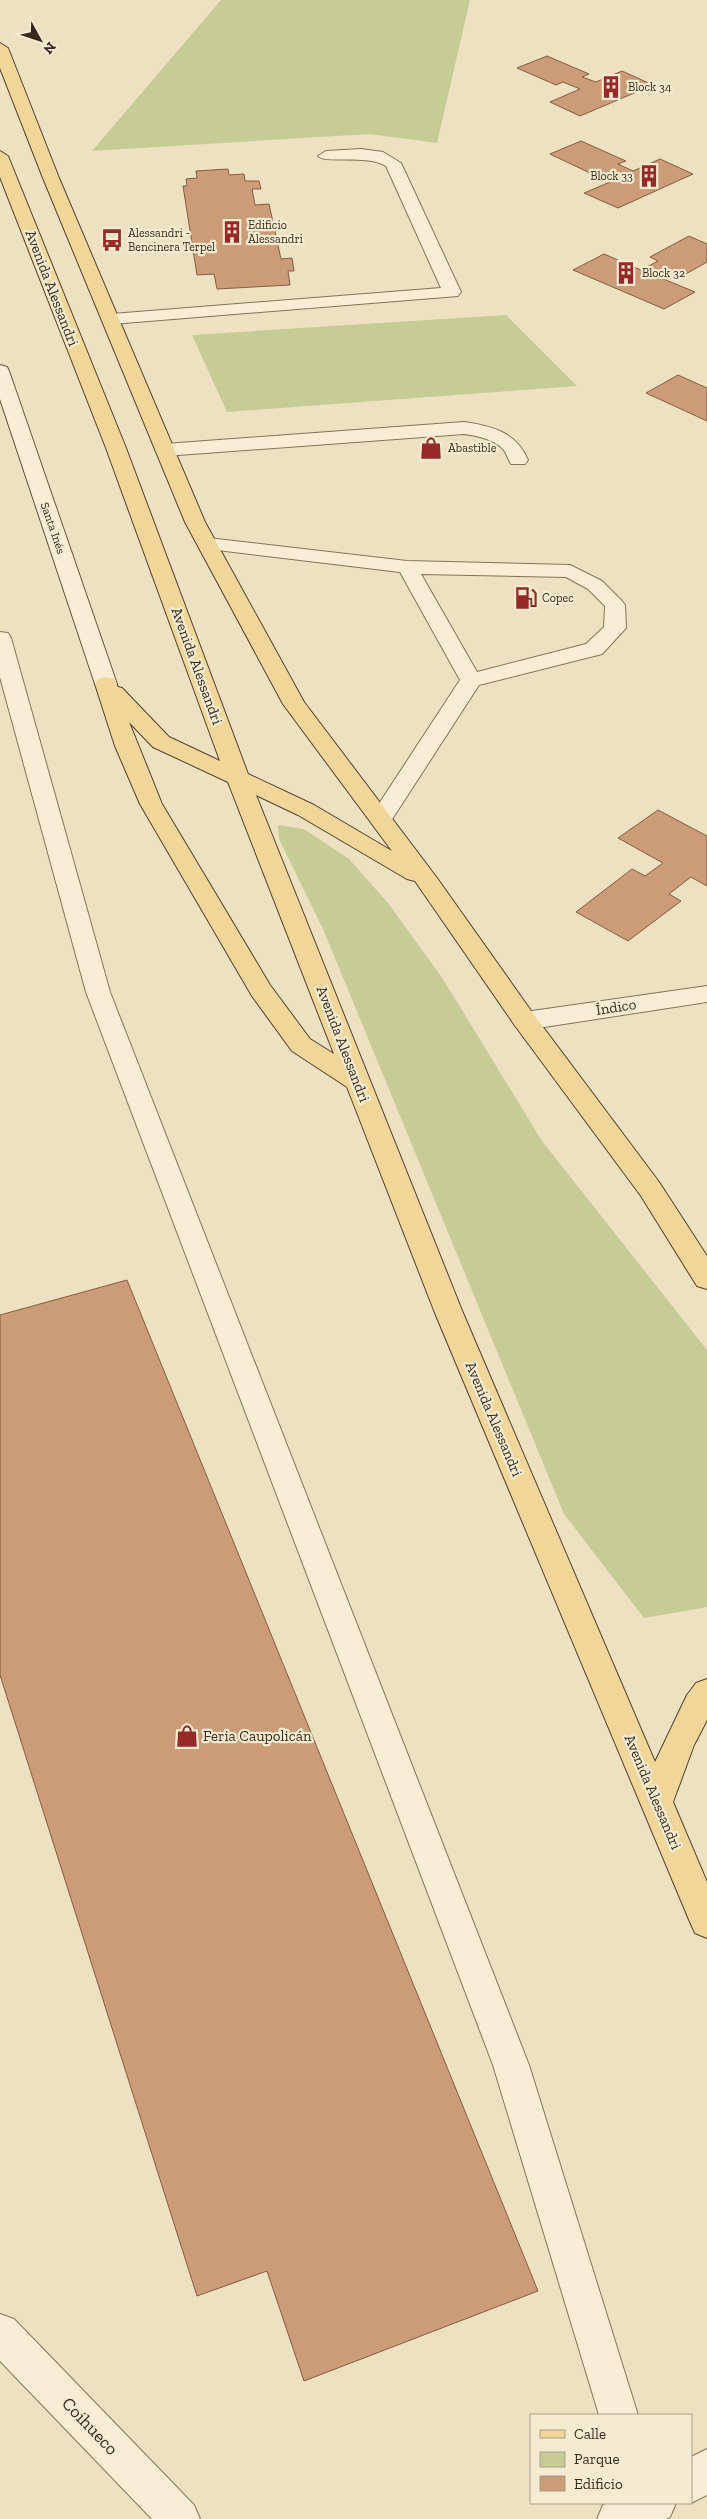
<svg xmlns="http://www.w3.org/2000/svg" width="707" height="2519" viewBox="0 0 707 2519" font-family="'Zilla Slab',serif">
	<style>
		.green { fill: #c5cc96 }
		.building { fill: #cc9b78; stroke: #875c3f }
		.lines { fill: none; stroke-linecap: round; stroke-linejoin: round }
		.service-casing { stroke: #887259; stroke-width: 2 }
		.minor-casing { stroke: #887259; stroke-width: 2 }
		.tertiary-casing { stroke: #887259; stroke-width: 2 }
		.secondary-casing { stroke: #69533c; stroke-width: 2 }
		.primary-casing { stroke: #55402e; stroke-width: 2 }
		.service { fill: #f9eed5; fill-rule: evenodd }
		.minor { fill: #f9eed5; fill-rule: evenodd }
		.tertiary { fill: #f9eed5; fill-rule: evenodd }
		.secondary { fill: #f9eed5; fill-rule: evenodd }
		.primary { fill: #f1d699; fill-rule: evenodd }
		.labels { text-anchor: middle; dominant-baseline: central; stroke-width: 4.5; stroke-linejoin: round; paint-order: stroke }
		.far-poi-label { font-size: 12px; fill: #372a1d; stroke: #f5ebd1; text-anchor: start }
		.far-street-label { font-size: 12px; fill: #372a1d; stroke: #f5ebd1 }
		.street-label { font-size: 15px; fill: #372a1d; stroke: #f5ebd1 }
		.poi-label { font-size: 15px; fill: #372a1d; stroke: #f5ebd1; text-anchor: start }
		.near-street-label { font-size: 18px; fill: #372a1d; stroke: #f5ebd1 }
	</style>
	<rect width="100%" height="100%" fill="#eee1c2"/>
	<g class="green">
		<path d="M 221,0 L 470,0 L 437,143 L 369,134 L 92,151 Z"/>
		<path d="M 506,315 L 577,386 L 227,412 L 192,335 Z"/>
		<path d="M 278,825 L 304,829 L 349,859 L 388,903 L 443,979 L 542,1141 L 707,1350 L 707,1607 L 644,1618 L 564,1514 L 323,929 L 279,839 Z"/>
	</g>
	<g class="building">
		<path d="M 547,56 L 589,74 L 582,77 L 596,82 L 622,71 L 653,85 L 580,116 L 550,102 L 580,89 L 563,82 L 556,85 L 517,68 Z"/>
		<path d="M 581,141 L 626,161 L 618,164 L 633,171 L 660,159 L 693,174 L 618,208 L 584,193 L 617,179 L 599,171 L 592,174 L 550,154 Z"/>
		<path d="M 228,169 L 229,175 L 244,174 L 245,181 L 259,181 L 261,189 L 252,189 L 255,205 L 269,204 L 281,259 L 292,258 L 294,271 L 288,271 L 290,285 L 217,289 L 214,274 L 197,275 L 183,186 L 187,186 L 186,179 L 197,178 L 196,171 Z"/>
		<path d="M 689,236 L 707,244 L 707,262 L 684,275 L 675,271 L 661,278 L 695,292 L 664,309 L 573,270 L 604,254 L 641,270 L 658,261 L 650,257 Z"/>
		<path d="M 678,375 L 707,388 L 707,421 L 646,393 Z"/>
		<path d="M 658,810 L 707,836 L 707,886 L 691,877 L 669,894 L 681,901 L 628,941 L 576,912 L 632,869 L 645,876 L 663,863 L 618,838 Z"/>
		<path d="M 127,1280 L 538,2291 L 304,2381 L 267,2271 L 197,2296 L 0,1675 L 0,1315 Z"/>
	</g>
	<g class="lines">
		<defs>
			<g id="service">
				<path d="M 361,149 L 383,152 L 401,163 L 461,292 L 458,296 L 112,324 L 106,323 L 103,319 L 106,315 L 112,314 L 441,288 L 386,166 C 367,154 324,164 318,156 L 326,151 Z"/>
				<path d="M 464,422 C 492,426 516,432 528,460 L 525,464 L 511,464 C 508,459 507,454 503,449 C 493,439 478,436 464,434 L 165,456 L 158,454 L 155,450 L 158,446 L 165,444 Z"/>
				<path d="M 208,538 L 407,561 L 570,565 L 602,581 L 622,601 L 625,605 L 626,628 L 602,654 L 479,685 L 389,824 L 381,826 L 373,824 L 369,819 L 460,680 L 400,572 L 201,548 L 198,544 L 201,540 ZM 421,574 L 566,577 L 588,589 L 605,606 L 604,627 L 586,644 L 477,672 Z"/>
				<path d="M 0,632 L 8,633 L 11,638 L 110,992 L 529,2065 L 638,2415 L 599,2415 L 493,2065 L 86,992 L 0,677 Z"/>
			</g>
			<path id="minor" d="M 0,2314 L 14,2319 L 194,2505 L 200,2519 L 152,2519 L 0,2361 Z"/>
			<g id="tertiary">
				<path d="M 707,986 L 707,1002 L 525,1030 L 516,1027 L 512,1021 L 516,1015 L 525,1012 Z"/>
				<path d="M 707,2449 L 707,2495 L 691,2503 L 691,2457 Z"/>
				<path d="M 608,2503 L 676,2503 L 670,2517 L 666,2519 L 597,2519 L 603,2505 Z"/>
			</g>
			<path id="secondary" d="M 0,365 L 7,367 L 9,371 L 117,684 L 114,689 L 106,691 L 98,689 L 95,684 L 0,399 Z"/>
			<path id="primary" d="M 0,43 L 8,48 L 59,178 L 205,522 L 304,702 L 437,878 L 534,1015 L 659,1182 L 707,1256 L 707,1289 L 697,1286 L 641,1196 L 516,1027 L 415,881 L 407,879 L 298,815 L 256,795 L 463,1313 L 655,1762 L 687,1695 L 696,1683 L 707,1679 L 707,1720 L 694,1745 L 673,1802 L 707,1882 L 707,1938 L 695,1933 L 690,1922 L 435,1313 L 347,1087 L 292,1051 L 252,996 L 140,804 L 115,746 L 95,684 L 98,679 L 106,677 L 114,679 L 118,687 L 122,688 L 169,737 L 220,761 L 106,448 L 0,177 L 0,151 L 8,156 L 126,448 L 248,774 L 314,805 L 392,851 L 283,704 L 185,522 L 43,178 L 0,68 ZM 129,722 L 153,747 L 228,782 L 334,1054 L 310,1039 L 270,985 L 162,804 Z"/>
		</defs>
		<use href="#service" class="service-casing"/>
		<use href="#minor" class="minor-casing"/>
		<use href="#tertiary" class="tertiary-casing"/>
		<use href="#secondary" class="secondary-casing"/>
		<use href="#primary" class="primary-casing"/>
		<use href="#service" class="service"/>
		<use href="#minor" class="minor"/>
		<use href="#tertiary" class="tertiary"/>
		<use href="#secondary" class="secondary"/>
		<use href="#primary" class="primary"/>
	</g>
	<defs>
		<symbol id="building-bare" viewBox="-9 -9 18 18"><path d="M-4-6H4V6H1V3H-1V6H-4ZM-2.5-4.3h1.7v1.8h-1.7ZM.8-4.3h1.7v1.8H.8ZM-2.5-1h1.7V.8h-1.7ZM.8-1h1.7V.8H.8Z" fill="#972929" stroke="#f5ebd1" stroke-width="2.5" paint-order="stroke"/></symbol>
		<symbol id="bus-bare" viewBox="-9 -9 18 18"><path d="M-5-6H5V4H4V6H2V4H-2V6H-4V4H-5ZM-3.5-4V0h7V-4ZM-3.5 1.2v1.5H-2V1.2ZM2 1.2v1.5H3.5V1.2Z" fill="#972929" stroke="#f5ebd1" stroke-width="2.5" paint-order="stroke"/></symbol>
		<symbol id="shop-bare" viewBox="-9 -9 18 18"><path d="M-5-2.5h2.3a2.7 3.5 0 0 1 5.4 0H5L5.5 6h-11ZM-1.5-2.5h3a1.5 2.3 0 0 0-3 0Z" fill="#972929" stroke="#f5ebd1" stroke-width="2.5" paint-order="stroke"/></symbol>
		<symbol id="fuel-bare" viewBox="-9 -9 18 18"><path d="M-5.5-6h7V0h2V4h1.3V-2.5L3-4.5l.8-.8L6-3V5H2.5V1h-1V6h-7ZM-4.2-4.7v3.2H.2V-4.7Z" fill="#972929" stroke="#f5ebd1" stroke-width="2.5" paint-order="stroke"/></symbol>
	</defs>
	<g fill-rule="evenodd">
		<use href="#building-bare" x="595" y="71" width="32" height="32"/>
		<use href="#building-bare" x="633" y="160" width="32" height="32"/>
		<use href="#building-bare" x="216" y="216" width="32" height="32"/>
		<use href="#bus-bare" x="96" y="224" width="32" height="32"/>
		<use href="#building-bare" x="610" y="257" width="32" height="32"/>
		<use href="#shop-bare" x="415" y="432" width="32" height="32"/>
		<use href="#fuel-bare" x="510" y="582" width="32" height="32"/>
		<use href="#shop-bare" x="171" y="1720" width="32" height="32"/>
	</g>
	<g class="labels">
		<g class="far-poi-label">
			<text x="628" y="87">Block 34</text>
			<text x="633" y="176" text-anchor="end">Block 33</text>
			<text x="248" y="225">Edificio<tspan x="248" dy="14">Alessandri</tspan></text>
			<text x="128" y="233">Alessandri -<tspan x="128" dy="14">Bencinera Terpel</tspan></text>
			<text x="642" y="273">Block 32</text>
			<text x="448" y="448">Abastible</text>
			<text x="542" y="598">Copec</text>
		</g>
		<g class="far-street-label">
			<text transform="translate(53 528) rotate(71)">Santa Inés</text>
		</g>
		<g class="street-label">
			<text transform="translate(52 288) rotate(69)">Avenida Alessandri</text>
			<text transform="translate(197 666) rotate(70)">Avenida Alessandri</text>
			<text transform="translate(616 1007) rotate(-9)">Índico</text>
			<text transform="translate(343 1044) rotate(69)">Avenida Alessandri</text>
			<text transform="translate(494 1419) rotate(67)">Avenida Alessandri</text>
			<text transform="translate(653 1792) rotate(67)">Avenida Alessandri</text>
		</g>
		<g class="poi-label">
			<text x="203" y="1736">Feria Caupolicán</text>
		</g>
		<g class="near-street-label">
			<text transform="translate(90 2426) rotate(46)">Coihueco</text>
		</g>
	</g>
	<rect x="530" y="2414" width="162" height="90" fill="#f5ebd1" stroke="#a99e89"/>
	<rect x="540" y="2430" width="25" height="8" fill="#f1d699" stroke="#a99e89"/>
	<text x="574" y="2439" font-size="15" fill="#372a1d">Calle</text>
	<rect x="540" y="2452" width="25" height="15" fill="#c5cc96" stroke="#a99e89"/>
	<text x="574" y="2464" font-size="15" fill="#372a1d">Parque</text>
	<rect x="540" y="2476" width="25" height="15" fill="#cc9b78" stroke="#a99e89"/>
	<text x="574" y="2489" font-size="15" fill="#372a1d">Edificio</text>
	<g transform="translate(40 40) rotate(130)" stroke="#f5ebd1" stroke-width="4" paint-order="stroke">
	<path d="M0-4L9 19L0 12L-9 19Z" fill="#372a1d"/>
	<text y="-8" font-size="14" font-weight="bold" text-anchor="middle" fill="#372a1d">N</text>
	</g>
</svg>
